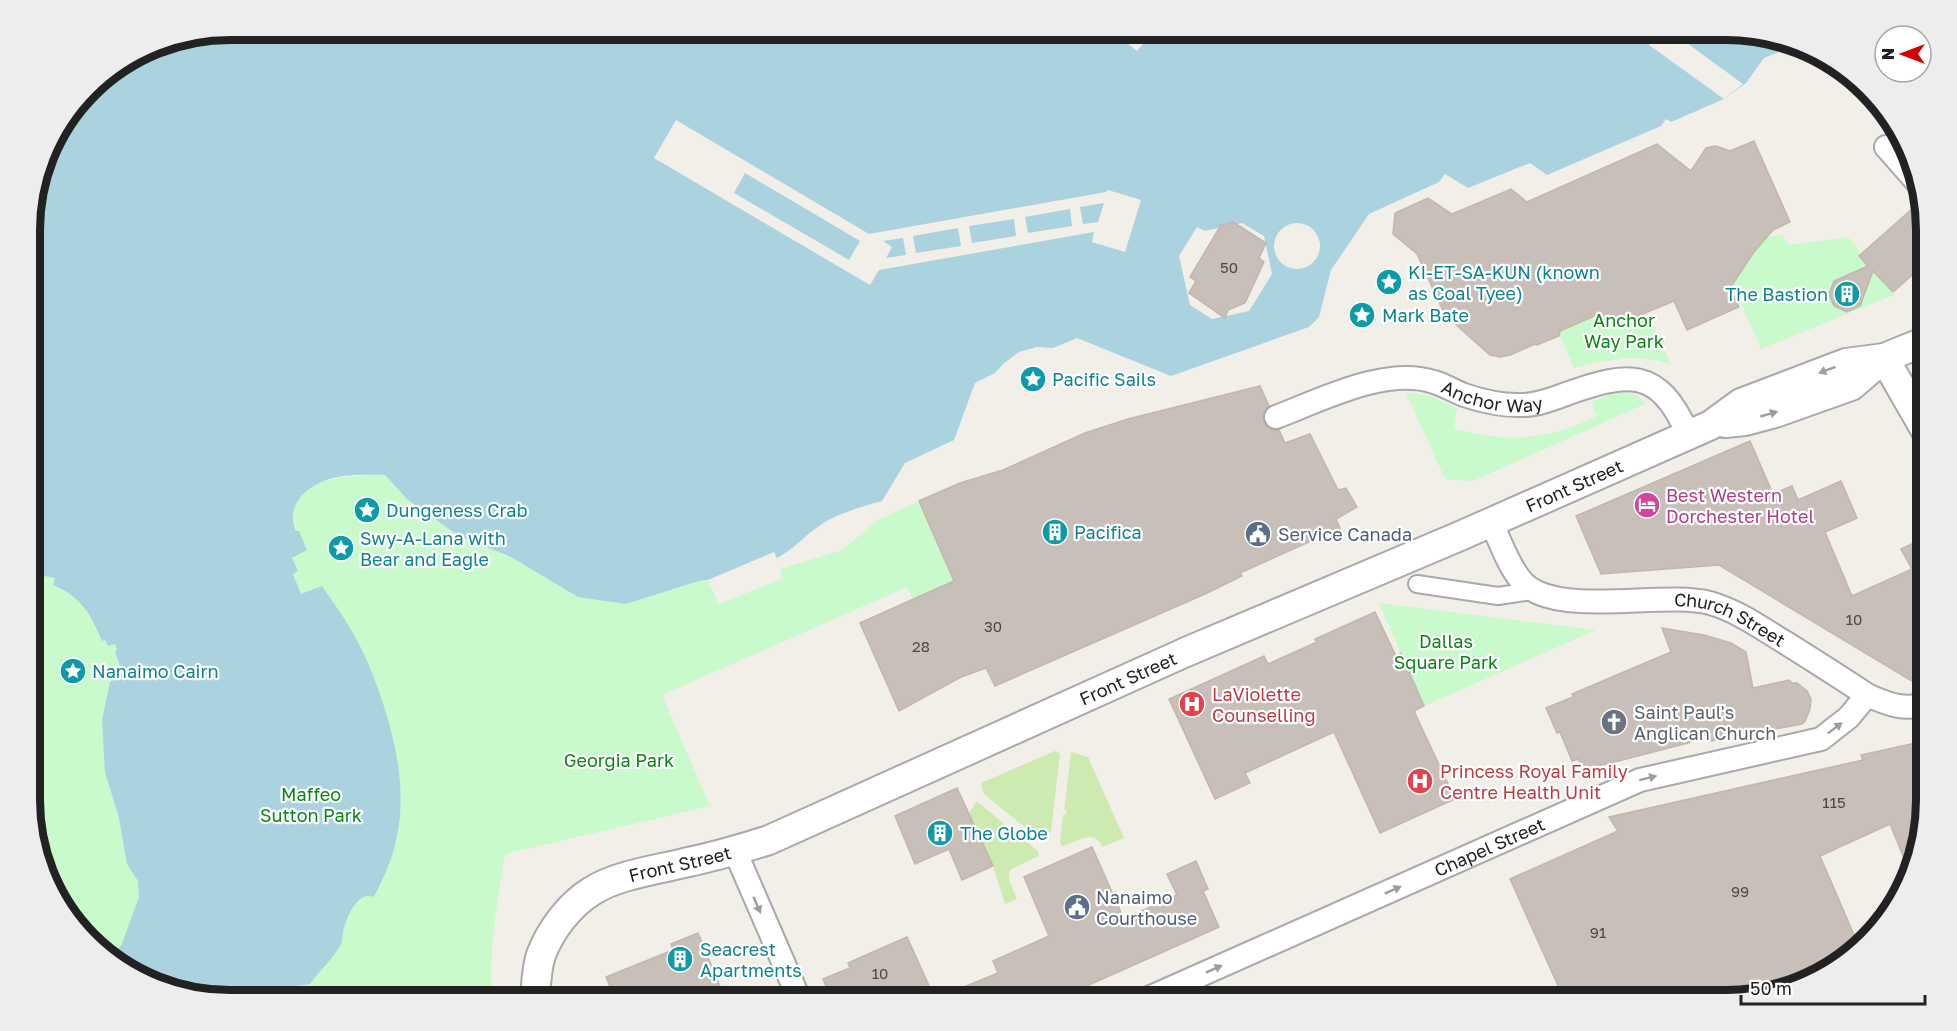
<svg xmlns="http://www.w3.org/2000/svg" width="1957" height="1031" viewBox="0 0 1957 1031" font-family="'Golos Text',sans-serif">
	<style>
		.grass { fill: #cdebb0 }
		.park { fill: #c8facc }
		.water { fill: #aad3df }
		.pier { fill: #f2efe9; fill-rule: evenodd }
		.building { fill: #c7bfb8; stroke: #c4b6ab; stroke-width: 1.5 }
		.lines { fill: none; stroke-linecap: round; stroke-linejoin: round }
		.pedestrian-casing { stroke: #a9a9a9; stroke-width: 20 }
		.minor-casing { stroke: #a9a9a9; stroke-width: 26 }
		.tertiary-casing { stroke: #a9a9a9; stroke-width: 32 }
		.pedestrian { stroke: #fff; stroke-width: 16 }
		.minor { stroke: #fff; stroke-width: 22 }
		.tertiary { stroke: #fff; stroke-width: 28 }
		.oneway { fill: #9c9c9c }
		.labels { text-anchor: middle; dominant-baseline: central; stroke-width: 4.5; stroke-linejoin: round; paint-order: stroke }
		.number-label { font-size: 15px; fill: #4b4948 }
		.culture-label { font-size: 18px; fill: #0d838f; stroke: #fff; text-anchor: start }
		.park-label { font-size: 18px; fill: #0c8416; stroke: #fff }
		.street-label { font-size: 18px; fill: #222; stroke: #fff }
		.hotel-label { font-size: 18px; fill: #b23c85; stroke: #fff; text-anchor: start }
		.service-label { font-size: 18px; fill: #4e5e75; stroke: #fff; text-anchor: start }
		.health-label { font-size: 18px; fill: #be3a42; stroke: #fff; text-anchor: start }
		.worship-label { font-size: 18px; fill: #5b616d; stroke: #fff; text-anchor: start }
		.rim { fill: none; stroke: #222; stroke-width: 8 }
	</style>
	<rect width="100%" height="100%" fill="#f2efe9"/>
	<g class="grass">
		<path d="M 1055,751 L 1060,754 L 1051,832 L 1038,838 L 984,794 L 981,783 Z"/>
		<path d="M 1071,752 L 1088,757 L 1124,838 L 1102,847 C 1096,828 1075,842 1062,847 L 1060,841 L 1063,815 L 1067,813 L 1066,810 L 1064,811 Z"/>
		<path d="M 977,801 L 1015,833 L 1012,834 L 1014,837 L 1018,835 L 1038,851 L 1039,856 L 1010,870 L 1009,880 L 1017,899 L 1005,904 L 993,866 L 969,813 Z"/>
	</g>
	<g class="park">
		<path d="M 1782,234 L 1789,245 L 1848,237 L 1894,295 L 1761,349 L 1731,280 L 1734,245 Z"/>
		<path d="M 1642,299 L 1671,365 C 1635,352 1609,360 1574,368 L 1555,325 Z"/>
		<path d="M 1628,392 L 1638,396 L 1645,404 L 1473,481 L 1445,479 L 1406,393 L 1427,395 L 1457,408 L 1454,429 C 1506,442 1548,441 1597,416 L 1592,406 L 1593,401 L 1612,394 Z"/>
		<path d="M 385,475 L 408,500 L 459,536 L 626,604 L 702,580 L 708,580 L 719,604 L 783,578 L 780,569 L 842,550 L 878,520 L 919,501 L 954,581 L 913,599 L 907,587 L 662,695 L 710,806 L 505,854 C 497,902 488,952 492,1001 L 231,1001 L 142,980 L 64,912 L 32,827 L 31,575 L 55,578 L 53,585 L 79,600 L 104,640 L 115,644 L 117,650 L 115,652 L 123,673 L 301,594 C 289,569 293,561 296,535 C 297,526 292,518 294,508 C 303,474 358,476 385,475 Z"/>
		<path d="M 1379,603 L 1596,630 L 1424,706 Z"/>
	</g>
	<path class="water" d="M 231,30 L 1726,30 L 1794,46 L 1764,58 L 1746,83 L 1724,99 L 1671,122 L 1666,119 L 1661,126 L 1547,175 L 1530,163 L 1468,188 L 1445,174 L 1439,182 L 1369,214 L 1331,270 L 1319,317 L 1309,327 L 1171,376 L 1077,338 L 1053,348 L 1037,347 L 1019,352 L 1004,363 L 995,373 L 975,383 L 954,440 L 905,463 L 882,501 C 861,507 838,513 819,526 C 804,536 793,550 777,558 L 774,552 L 708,580 L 702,580 L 626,604 L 578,597 L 511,557 L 459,536 L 408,500 L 385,475 C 370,475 353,474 338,477 C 311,482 284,502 296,531 L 299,531 L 307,550 L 292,558 L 298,571 L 293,574 L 301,594 L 322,586 C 338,609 356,634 367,661 C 389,713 409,779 397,836 C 393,858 384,877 374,897 C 357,890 346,919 343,932 C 342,937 343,942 340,946 C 332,960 319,971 310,984 L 217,998 L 142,980 L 111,954 L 117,951 L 122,944 L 139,897 L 138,881 L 127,864 L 119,818 L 105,772 L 102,720 L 110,682 L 118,678 L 117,674 L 122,672 L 115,652 L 117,650 L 115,644 L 108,646 L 105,640 L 102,641 C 90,613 82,598 53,585 L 55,578 L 31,574 L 30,217 L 51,142 L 98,80 L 154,45 Z"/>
	<g class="pier">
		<path d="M 1111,30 L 1151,30 L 1153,32 L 1137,51 Z"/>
		<path d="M 1660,30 L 1669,30 L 1743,84 L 1724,99 L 1649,45 Z"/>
		<path d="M 676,120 L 869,234 L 1106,192 L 1108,190 L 1141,200 L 1125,252 L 1092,242 L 1094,232 L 879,270 L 870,285 L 654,158 ZM 745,173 L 860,241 L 849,260 L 734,193 ZM 1104,203 L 1098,222 L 1083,224 L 1080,207 ZM 1070,209 L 1072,226 L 1028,233 L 1025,217 ZM 1014,219 L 1016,236 L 972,243 L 969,226 ZM 958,228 L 961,246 L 916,253 L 913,236 ZM 903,238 L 906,255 L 886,258 L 892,247 L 883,241 Z"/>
		<circle cx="1297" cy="246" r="23"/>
		<path d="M 1242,223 L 1264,236 L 1272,274 L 1249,311 L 1212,319 L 1190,305 L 1179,256 L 1197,227 L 1205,231 Z"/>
	</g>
	<g class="building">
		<path d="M 1754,141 L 1790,222 L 1773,230 L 1754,252 L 1730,288 L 1739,307 L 1687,330 L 1674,301 L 1628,320 L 1610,319 L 1601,313 L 1560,331 L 1559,336 L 1537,345 L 1535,344 L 1510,355 L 1500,357 L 1490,355 L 1445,315 L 1417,254 L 1393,234 L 1395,213 L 1428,198 L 1452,214 L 1511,189 L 1527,202 L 1657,144 L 1691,171 L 1706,148 L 1716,146 L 1730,151 Z"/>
		<path d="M 1913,208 L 1925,222 L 1925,264 L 1893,292 L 1873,271 L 1860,306 L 1847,312 L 1834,306 L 1829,294 L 1834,281 L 1868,266 L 1859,256 Z"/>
		<path d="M 1233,222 L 1266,243 L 1259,258 L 1264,262 L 1245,303 L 1228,310 L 1225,318 L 1189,293 L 1196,281 L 1190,277 L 1221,225 Z"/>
		<path d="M 1260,386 L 1269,406 L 1263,416 L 1264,422 L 1267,427 L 1273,430 L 1279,430 L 1285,443 L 1310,434 L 1338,490 L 1346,488 L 1357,507 L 1336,519 L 1340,528 L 1240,573 L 1242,576 L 1205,594 L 995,686 L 986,668 L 961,677 L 899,711 L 860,623 L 954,581 L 919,501 L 960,483 L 1003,470 L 1085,433 L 1128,419 Z"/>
		<path d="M 1750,441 L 1773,494 L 1792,486 L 1798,500 L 1841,481 L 1857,518 L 1825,532 L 1852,596 L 1912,569 L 1901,549 L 1926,537 L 1927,678 L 1915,683 L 1719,565 L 1601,574 L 1576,516 Z"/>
		<path d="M 1375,612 L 1396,656 L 1401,653 L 1424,706 L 1414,711 L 1455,799 L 1380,833 L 1334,732 L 1245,773 L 1250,783 L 1215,799 L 1169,699 L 1264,656 L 1268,664 L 1317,642 L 1315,639 Z"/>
		<path d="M 1662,628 L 1704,635 L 1731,643 L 1746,652 L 1753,688 L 1789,680 L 1792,683 L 1797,683 L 1807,691 L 1811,699 L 1810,709 L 1805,721 L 1802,724 L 1711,741 L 1710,733 L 1688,743 L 1599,766 L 1584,773 L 1578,759 L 1572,761 L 1560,732 L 1557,733 L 1546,708 L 1573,697 L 1572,694 L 1671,652 Z"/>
		<path d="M 1927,742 L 1927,801 L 1910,873 L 1890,824 L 1820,856 L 1858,944 L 1838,967 L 1749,997 L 1731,1001 L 1696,1001 L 1686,986 L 1654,1001 L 1565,1001 L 1510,879 L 1618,831 L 1609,817 L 1863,760 L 1861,755 L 1915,743 L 1917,746 Z"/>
		<path d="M 957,788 L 993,866 L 962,880 L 949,849 L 915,864 L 895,816 Z"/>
		<path d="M 1092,847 L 1124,919 L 1177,895 L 1167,874 L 1196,861 L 1208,889 L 1203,891 L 1219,927 L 1053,1001 L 832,1001 L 823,979 L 850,968 L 848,963 L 907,937 L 935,999 L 998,973 L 993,961 L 1049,936 L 1024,877 Z"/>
		<path d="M 698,933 L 724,996 L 711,1001 L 616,1001 L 606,977 L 673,950 L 671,944 Z"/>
	</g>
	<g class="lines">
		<defs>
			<path id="pedestrian" d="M 1417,584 L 1498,596 L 1532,591"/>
			<g id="minor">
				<path d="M 1886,147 L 1916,181"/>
				<path id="s1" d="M 1276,417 C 1321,400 1386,366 1434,382 C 1444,385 1454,391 1464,395 C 1482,401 1502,406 1522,405 C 1537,405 1553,399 1566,394 C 1629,372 1658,367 1688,434"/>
				<path id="s2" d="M 1491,522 C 1500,540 1507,563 1520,579 C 1550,620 1662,590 1710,603 C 1738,611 1761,628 1786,643 C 1813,660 1840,677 1867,695 C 1887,704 1905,711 1927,704"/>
				<path d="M 735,851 L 800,1001"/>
				<path id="s3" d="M 1142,1001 L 1640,780 L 1821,739 L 1849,717 L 1867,695"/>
			</g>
			<g id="tertiary">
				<path d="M 1884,358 L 1926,431"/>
				<path d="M 1725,423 L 1745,421 L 1775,413 L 1851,386 L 1884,358"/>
				<path id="s4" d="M 535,1001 C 536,986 536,970 541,955 C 550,931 569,905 592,891 C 617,875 656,870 684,863 C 713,857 741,849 769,840 L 1186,652 L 1460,536 L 1711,425 L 1741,403 L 1846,363 L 1884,358 L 1926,341"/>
			</g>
		</defs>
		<use href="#pedestrian" class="pedestrian-casing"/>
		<use href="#minor" class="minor-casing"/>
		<use href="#tertiary" class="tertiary-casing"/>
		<use href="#pedestrian" class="pedestrian"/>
		<use href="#minor" class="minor"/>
		<use href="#tertiary" class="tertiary"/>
	</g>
	<defs><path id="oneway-solid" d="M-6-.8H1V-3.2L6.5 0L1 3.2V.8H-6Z" transform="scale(1.5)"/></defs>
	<g class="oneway">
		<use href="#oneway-solid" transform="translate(1827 370) rotate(159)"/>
		<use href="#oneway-solid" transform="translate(1769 414) rotate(-16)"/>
		<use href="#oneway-solid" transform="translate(1835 728) rotate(-37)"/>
		<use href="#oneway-solid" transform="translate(1648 778) rotate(-14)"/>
		<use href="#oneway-solid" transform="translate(1393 890) rotate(-24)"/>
		<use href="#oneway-solid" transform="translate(757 905) rotate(66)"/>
		<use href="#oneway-solid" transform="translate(1214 969) rotate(-24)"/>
	</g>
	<defs>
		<symbol id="sight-disc" viewBox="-11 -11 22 22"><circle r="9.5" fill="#0f9aa8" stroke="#fff"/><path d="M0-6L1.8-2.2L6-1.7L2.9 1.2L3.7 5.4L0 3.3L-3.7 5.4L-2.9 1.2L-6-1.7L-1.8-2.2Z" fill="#fff"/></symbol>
		<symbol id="building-disc" viewBox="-11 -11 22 22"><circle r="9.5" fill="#0f9aa8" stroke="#fff"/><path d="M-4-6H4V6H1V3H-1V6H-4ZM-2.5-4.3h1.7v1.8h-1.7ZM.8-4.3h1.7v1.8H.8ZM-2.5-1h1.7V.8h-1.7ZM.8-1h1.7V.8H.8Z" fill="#fff"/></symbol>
		<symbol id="hotel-disc" viewBox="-11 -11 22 22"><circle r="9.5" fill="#d1479c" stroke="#fff"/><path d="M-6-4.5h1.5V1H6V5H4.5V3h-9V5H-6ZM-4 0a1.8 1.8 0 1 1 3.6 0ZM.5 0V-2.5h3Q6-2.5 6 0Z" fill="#fff"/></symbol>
		<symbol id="civic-disc" viewBox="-11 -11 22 22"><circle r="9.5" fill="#5c6f8a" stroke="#fff"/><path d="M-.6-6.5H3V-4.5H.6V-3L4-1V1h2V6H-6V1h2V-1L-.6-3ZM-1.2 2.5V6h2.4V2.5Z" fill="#fff"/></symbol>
		<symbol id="hospital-disc" viewBox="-11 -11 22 22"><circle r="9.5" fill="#e0444e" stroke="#fff"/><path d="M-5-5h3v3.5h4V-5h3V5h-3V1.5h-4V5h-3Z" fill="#fff"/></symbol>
		<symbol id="church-disc" viewBox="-11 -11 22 22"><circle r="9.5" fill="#6b7280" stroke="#fff"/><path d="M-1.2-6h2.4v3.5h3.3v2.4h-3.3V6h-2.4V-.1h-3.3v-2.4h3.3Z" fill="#fff"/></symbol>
	</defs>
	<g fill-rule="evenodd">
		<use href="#sight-disc" x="1374" y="267" width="30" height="30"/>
		<use href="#building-disc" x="1832" y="279" width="30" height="30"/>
		<use href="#sight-disc" x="1347" y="300" width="30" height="30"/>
		<use href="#sight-disc" x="1018" y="364" width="30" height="30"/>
		<use href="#hotel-disc" x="1632" y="490" width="30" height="30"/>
		<use href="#sight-disc" x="352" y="495" width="30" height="30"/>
		<use href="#building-disc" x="1040" y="517" width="30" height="30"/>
		<use href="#civic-disc" x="1243" y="519" width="30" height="30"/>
		<use href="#sight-disc" x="326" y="533" width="30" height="30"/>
		<use href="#sight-disc" x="58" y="656" width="30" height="30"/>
		<use href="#hospital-disc" x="1177" y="689" width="30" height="30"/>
		<use href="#church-disc" x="1599" y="707" width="30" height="30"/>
		<use href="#hospital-disc" x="1405" y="766" width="30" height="30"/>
		<use href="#building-disc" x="925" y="818" width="30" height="30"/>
		<use href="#civic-disc" x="1062" y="892" width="30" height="30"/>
		<use href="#building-disc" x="665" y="944" width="30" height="30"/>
	</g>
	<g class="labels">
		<g class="number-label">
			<text x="1229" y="267">50</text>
			<text x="1854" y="619">10</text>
			<text x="993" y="626">30</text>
			<text x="921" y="646">28</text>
			<text x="1834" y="802">115</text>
			<text x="1740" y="891">99</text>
			<text x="1598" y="932">91</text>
			<text x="880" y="973">10</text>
		</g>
		<g class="culture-label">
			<text x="1408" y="272">KI-ET-SA-KUN (known<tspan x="1408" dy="21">as Coal Tyee)</tspan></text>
			<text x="1828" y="294" text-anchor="end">The Bastion</text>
			<text x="1382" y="315">Mark Bate</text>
			<text x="1052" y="379">Pacific Sails</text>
			<text x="386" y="510">Dungeness Crab</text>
			<text x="1074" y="532">Pacifica</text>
			<text x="360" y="538">Swy-A-Lana with<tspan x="360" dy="21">Bear and Eagle</tspan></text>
			<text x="92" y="671">Nanaimo Cairn</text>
			<text x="960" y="833">The Globe</text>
			<text x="700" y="949">Seacrest<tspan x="700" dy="21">Apartments</tspan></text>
		</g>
		<g class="park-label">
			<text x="1624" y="320">Anchor<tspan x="1624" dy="21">Way Park</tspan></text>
			<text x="1446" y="641">Dallas<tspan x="1446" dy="21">Square Park</tspan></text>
			<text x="619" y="760">Georgia Park</text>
			<text x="311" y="794">Maffeo<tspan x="311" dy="21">Sutton Park</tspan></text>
		</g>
		<g class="street-label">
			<text stroke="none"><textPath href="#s1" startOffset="226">Anchor Way</textPath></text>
			<text stroke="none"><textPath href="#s4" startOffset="1194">Front Street</textPath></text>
			<text stroke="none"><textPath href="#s2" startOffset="284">Church Street</textPath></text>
			<text stroke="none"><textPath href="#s4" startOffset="708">Front Street</textPath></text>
			<text stroke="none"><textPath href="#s3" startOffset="380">Chapel Street</textPath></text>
			<text stroke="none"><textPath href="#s4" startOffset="222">Front Street</textPath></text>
		</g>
		<g class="hotel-label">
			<text x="1666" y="495">Best Western<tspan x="1666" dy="21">Dorchester Hotel</tspan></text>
		</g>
		<g class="service-label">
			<text x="1278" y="534">Service Canada</text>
			<text x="1096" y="897">Nanaimo<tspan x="1096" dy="21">Courthouse</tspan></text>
		</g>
		<g class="health-label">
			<text x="1212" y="694">LaViolette<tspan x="1212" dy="21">Counselling</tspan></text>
			<text x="1440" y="771">Princess Royal Family<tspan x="1440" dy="21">Centre Health Unit</tspan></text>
		</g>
		<g class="worship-label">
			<text x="1634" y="712">Saint Paul's<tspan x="1634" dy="21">Anglican Church</tspan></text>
		</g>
	</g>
	<path d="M0 0H1957V1031H0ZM230 40H1726A190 190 0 0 1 1916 230V800A190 190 0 0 1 1726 990H230A190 190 0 0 1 40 800V230A190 190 0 0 1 230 40Z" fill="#ededed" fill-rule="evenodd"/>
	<path class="rim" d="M230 40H1726A190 190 0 0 1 1916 230V800A190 190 0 0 1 1726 990H230A190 190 0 0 1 40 800V230A190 190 0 0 1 230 40Z"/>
	<g transform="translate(1903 54) rotate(270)"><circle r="28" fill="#ffffff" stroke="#a7a7a7" stroke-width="1.5"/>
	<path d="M0-4.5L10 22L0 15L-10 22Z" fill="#d40000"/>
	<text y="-9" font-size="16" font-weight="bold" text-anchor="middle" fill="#222222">N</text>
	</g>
	<path d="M1741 995v9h184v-9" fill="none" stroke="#222222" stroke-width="3"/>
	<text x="1750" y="995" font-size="18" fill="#222222" stroke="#ffffff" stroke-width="4.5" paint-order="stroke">50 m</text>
</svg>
